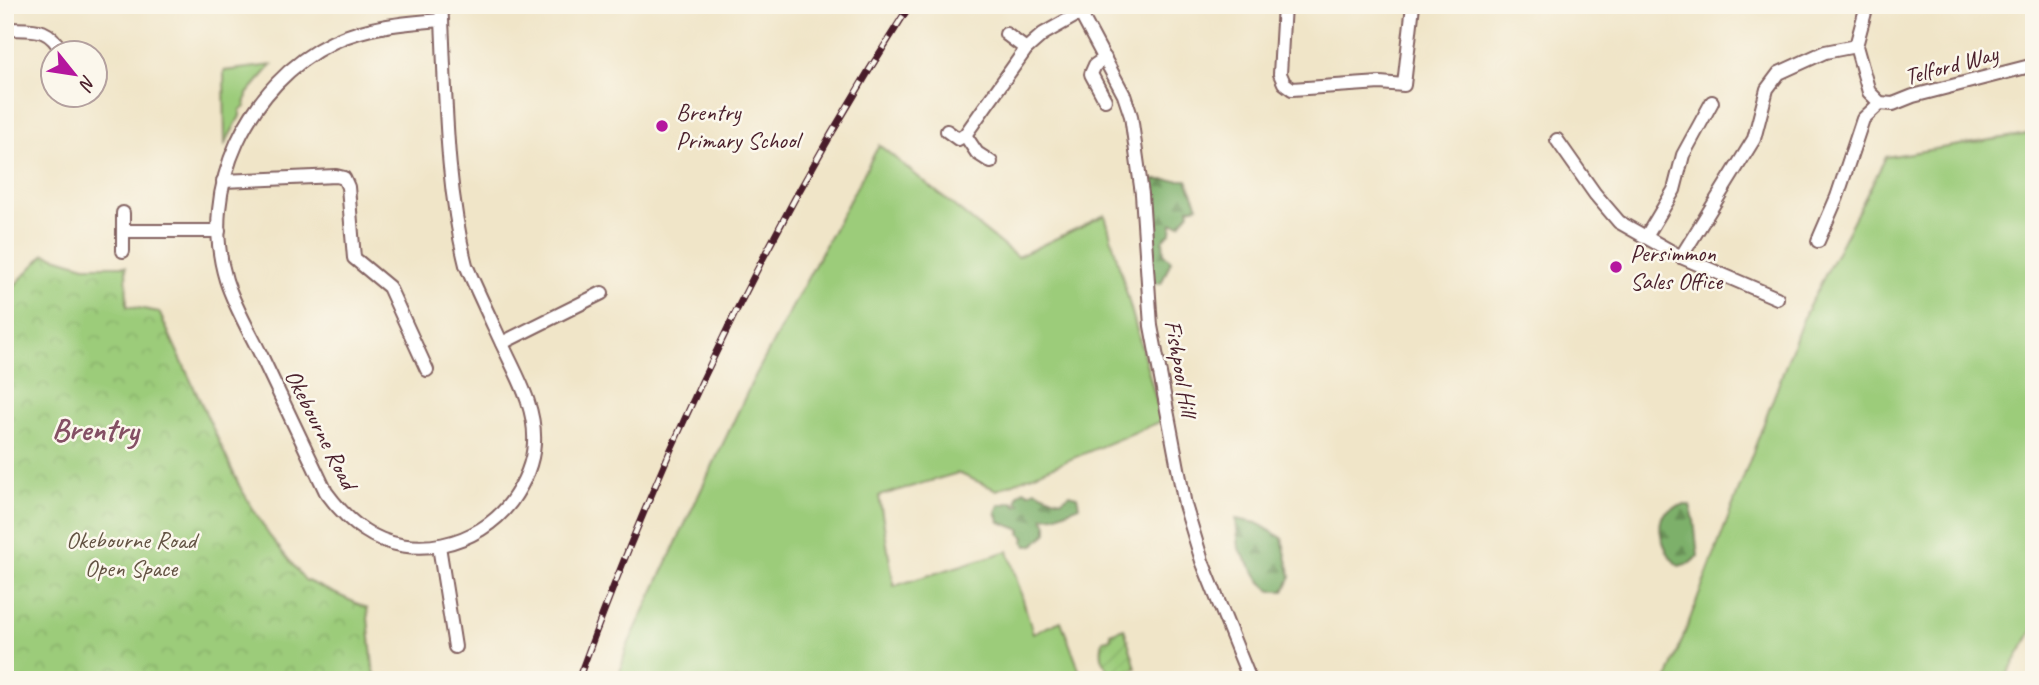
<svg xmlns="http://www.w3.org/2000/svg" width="2039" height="685" viewBox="0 0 2039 685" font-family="Caveat,sans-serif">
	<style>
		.grass { fill: #9ccc7a; stroke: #737652; stroke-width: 2 }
		.forest { fill: url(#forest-firs); stroke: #64684a; stroke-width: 2 }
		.park { fill: url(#park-crowns); stroke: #737652; stroke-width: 2 }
		.garden { fill: url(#garden-furrows); stroke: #737652; stroke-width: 2 }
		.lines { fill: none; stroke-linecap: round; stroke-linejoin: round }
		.minor-casing { stroke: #846462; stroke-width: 16 }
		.minor { stroke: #fff; stroke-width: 12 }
		.rail-casing { stroke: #4a1f2b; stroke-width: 7 }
		.rail { stroke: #fbf7ec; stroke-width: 4.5; stroke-dasharray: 13; stroke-linecap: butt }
		.poi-dot { fill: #b5179e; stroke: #fbf7ec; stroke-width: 2.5 }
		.labels { text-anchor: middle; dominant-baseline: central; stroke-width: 5; stroke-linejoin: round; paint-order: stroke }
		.street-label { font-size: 24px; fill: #4a1f2b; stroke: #fbf7ec }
		.poi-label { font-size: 24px; fill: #4a1f2b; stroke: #fbf7ec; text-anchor: start }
		.park-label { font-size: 24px; fill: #635343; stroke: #fbf7ec }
		.district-label { font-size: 32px; font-weight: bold; fill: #845064; stroke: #fbf7ec }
	</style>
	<defs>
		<pattern id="forest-firs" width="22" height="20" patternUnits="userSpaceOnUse" patternTransform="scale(1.75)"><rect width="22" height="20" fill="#7db06a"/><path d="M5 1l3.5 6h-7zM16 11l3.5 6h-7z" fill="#688f57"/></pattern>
		<pattern id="park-crowns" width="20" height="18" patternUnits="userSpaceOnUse" patternTransform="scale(1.75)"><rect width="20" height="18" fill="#9ccc7a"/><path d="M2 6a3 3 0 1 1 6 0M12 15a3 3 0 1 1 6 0" fill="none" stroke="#88af6a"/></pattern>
		<pattern id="garden-furrows" width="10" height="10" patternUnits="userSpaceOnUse" patternTransform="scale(1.75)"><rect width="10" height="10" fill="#9ccc7a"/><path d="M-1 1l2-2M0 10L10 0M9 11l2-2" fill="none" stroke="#88af6a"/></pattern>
	</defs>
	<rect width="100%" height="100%" fill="#fbf7ec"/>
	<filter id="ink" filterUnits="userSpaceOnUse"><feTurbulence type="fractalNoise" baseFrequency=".0143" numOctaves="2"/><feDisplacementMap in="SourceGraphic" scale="14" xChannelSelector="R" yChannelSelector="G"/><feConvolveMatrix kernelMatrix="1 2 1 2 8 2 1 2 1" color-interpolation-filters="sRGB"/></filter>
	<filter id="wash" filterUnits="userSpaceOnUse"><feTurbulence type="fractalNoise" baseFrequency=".00686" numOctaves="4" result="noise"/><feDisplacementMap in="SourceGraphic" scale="28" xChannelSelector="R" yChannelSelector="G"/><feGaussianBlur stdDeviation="1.57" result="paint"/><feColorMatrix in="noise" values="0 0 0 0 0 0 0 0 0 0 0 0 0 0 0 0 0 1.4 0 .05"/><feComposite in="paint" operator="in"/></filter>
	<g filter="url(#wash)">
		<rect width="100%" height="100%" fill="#f0e5c8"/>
		<g class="grass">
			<path d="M 272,65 L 247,94 L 245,107 L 240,110 L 240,116 L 225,144 L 224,71 Z"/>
			<path d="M 2034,133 L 2034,628 L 2004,680 L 1667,680 L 1805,314 L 1886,157 Z"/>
			<path d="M 879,145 L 1017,257 L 1105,215 L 1162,421 L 997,490 L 958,473 L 879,496 L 894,586 L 1008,551 L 1033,633 L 1061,621 L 1083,680 L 618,680 L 626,649 L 753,380 Z"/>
		</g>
		<g class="forest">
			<path d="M 1146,180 L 1187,180 L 1198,206 L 1188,208 L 1189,212 L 1180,224 L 1172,223 L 1171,232 L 1163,240 L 1164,254 L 1171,261 L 1161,284 L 1153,283 Z"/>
			<path d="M 1024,490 L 1029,493 L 1035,490 C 1045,494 1051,499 1062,500 L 1070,494 L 1077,496 L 1079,506 L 1055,516 L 1043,517 L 1047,525 L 1047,533 L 1034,545 L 1027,546 L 1023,541 L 1025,538 L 1020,533 L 1021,530 L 1000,522 L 996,512 L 999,505 L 1013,502 L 1017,506 L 1020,504 L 1017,502 L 1018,495 Z"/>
			<path d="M 1682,505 L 1690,505 L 1694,520 L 1698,556 L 1690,563 L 1679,566 C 1667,557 1656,533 1662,517 C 1665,510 1675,507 1682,505 Z"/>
			<path d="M 1236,519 L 1257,523 L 1282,538 L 1291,577 L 1284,591 L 1271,591 L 1261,582 L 1239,549 Z"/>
		</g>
		<path class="park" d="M 45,254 L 85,266 L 126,266 L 127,306 L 159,312 L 240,487 L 269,535 L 305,580 L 367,608 L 373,667 L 377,680 L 5,680 L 5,295 Z"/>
		<path class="garden" d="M 1124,628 L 1136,668 L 1113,677 C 1103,663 1099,657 1103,640 L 1111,638 L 1110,633 Z"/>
	</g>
	<g filter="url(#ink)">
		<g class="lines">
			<defs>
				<g id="minor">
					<path d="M 441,5 L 442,20 C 446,103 446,185 466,265 C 478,293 491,320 504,348 C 518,378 536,408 534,443 C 533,464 523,485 511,502 C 478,546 411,562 364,530 C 348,520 337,507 326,492 C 304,446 282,399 260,353 C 248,329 234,305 226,280 C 198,189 248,83 333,42 C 367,26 405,23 442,20"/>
					<path d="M 1076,5 L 1124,95 L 1131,116 L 1142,194 L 1151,326 L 1185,505 L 1202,561 L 1250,680"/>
					<path d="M 1284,5 L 1280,74 L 1284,83 L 1292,89 L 1380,83 L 1404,85 L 1413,5"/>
					<path d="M 1867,5 L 1856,46 L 1869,92 L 1880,103 L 1893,104 L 1913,96 L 2034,65"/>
					<path d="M 5,29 C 33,30 48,25 62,52"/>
					<path d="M 1006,34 L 1026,49"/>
					<path d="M 1105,58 L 1095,65 L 1091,74 L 1105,100"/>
					<path d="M 947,131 L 958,139 L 965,135 L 977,153 L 991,162"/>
					<path d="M 965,135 L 1026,49 L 1043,34 L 1080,13"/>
					<path d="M 1557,140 L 1595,194 L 1619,222 L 1681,257 L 1777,298"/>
					<path d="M 223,181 L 336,176 L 344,178 L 348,187 L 354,258 L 389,287 L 427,370"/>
					<path d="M 123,231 L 219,231"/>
					<path d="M 1646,237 L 1674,190 L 1683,155 L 1712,102"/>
					<path d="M 1818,241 L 1837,197 L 1863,119 L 1880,103"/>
					<path d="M 123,251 L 123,213"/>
					<path d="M 1681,257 L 1754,139 L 1767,89 L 1779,73 L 1825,52 L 1856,46"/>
					<path d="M 502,343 L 602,293"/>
					<path d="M 439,546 L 455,647"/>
				</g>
			</defs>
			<use href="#minor" class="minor-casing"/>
			<use href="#minor" class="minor"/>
			<defs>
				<path id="rail" d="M 578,680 C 664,444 774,216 910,5"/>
			</defs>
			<use href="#rail" class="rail-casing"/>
			<use href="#rail" class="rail"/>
		</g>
	</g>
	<g class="poi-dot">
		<circle cx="662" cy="126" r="7"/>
		<circle cx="1616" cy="267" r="7"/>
	</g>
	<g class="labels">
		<g class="street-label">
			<text transform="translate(1951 65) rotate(-15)">Telford Way</text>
			<text transform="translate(1181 368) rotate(80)">Fishpool Hill</text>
			<text transform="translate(321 429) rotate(63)">Okebourne Road</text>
		</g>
		<g class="poi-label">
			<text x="676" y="112">Brentry<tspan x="676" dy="28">Primary School</tspan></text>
			<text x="1630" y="253">Persimmon<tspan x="1630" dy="28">Sales Office</tspan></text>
		</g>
		<g class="park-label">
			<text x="131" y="540">Okebourne Road<tspan x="131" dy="28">Open Space</tspan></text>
		</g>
		<g class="district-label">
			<text x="95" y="429">Brentry</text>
		</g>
	</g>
	<rect width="2039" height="685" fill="none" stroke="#fbf7ec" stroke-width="28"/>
	<g transform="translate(74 74) rotate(120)"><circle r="33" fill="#fbf7ec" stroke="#b4a19f" stroke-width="2"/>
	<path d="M0-5L12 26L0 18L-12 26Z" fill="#b5179e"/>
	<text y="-10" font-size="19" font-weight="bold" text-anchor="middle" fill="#4a1f2b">N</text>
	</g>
</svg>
